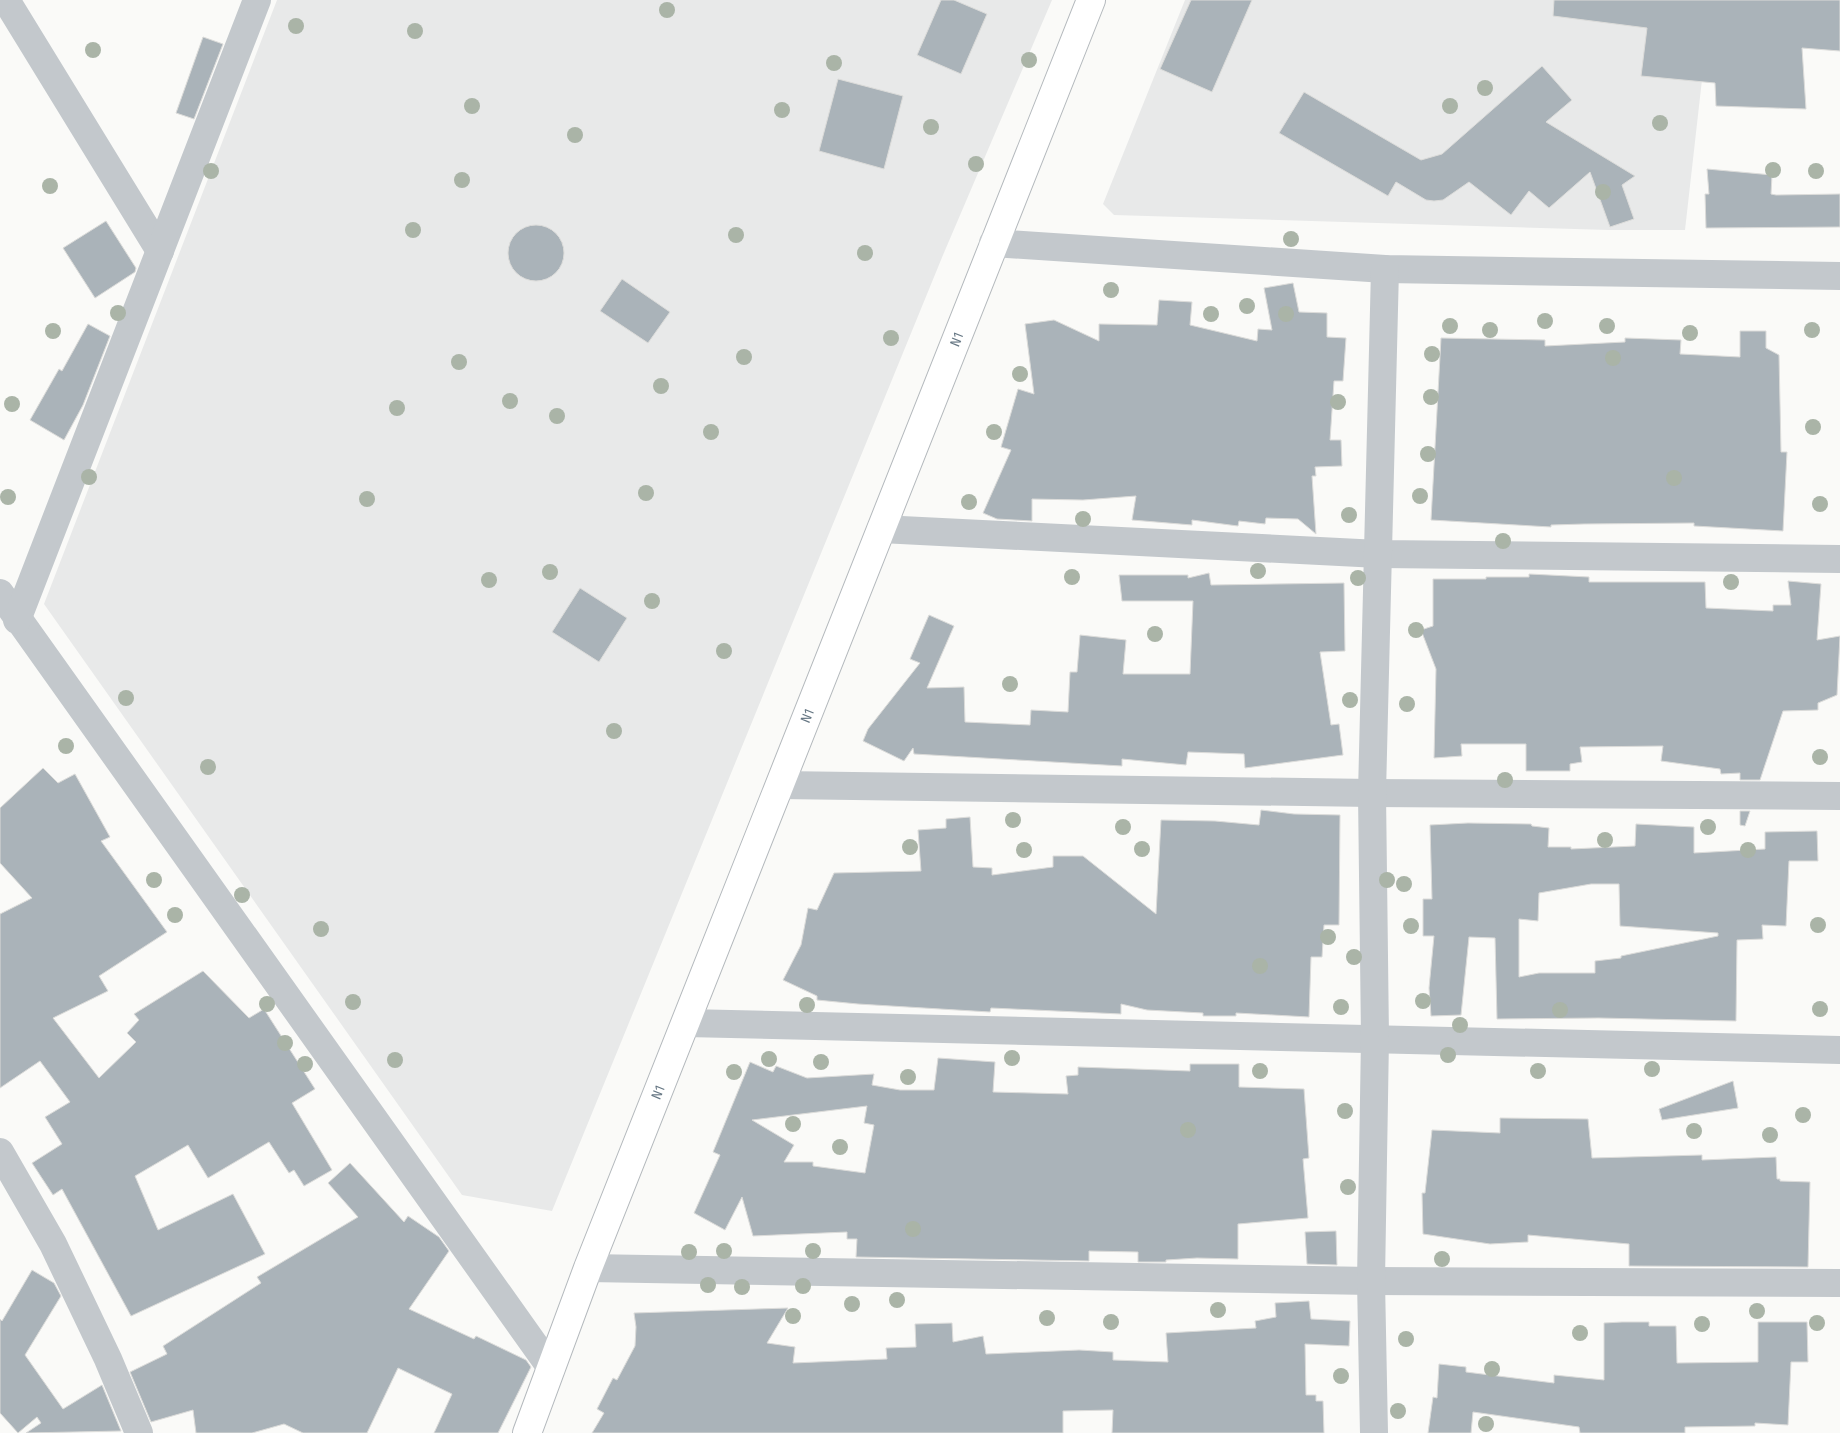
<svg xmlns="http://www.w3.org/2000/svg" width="1840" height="1433" viewBox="0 0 1840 1433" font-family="'Fira Sans Condensed',sans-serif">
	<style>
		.built { fill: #e8e9e9 }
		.building { fill: #aab3b9; stroke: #dcdcda; fill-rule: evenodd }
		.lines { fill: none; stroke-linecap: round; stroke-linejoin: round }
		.trunk-casing { stroke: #b4b9bd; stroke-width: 30 }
		.minor { stroke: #c3c8cc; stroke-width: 28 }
		.trunk { stroke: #fff; stroke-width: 28 }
		.tree { fill: #aab4a7 }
		.labels { text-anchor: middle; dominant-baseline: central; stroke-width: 5; stroke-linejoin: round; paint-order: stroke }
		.street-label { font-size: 14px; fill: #657683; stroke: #fff }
	</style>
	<rect width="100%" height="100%" fill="#fafaf8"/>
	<g class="built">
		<path d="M 277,0 L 1052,0 L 943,255 L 552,1211 L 462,1195 L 44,604 Z"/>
		<path d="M 1185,0 L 1711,0 L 1685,230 L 1609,230 L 1114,215 L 1103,204 Z"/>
	</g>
	<g class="building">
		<path d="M 941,0 L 954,0 L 987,14 L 961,74 L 917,55 Z"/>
		<path d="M 1191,0 L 1252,0 L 1212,92 L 1160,69 Z"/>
		<path d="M 1554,0 L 1840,0 L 1840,51 L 1802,48 L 1806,109 L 1716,106 L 1715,83 L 1641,76 L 1647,28 L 1553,16 Z"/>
		<path d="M 203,37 L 223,44 L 194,119 L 176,113 Z"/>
		<path d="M 1542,66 L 1572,100 L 1546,122 L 1635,176 L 1622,185 L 1634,219 L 1610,227 L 1590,172 L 1549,208 L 1529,191 L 1511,215 L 1469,182 L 1443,200 L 1434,201 L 1426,200 L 1396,182 L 1388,196 L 1279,133 L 1304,92 L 1421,160 L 1442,154 Z"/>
		<path d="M 838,79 L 903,96 L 884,169 L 819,151 Z"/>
		<path d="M 1707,169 L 1772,175 L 1771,194 L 1776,195 L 1840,194 L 1840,227 L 1706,228 L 1705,194 L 1709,194 Z"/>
		<path d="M 106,221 L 136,268 L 135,272 L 95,298 L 63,248 Z"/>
		<circle cx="536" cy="253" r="28"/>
		<path d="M 622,279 L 670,312 L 648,343 L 600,311 Z"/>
		<path d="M 1293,283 L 1299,312 L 1327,313 L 1327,337 L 1346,338 L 1343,381 L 1334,381 L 1330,440 L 1341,440 L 1342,466 L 1315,467 L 1316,476 L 1312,476 L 1316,534 L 1298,519 L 1266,518 L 1265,524 L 1239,521 L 1238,526 L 1192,520 L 1192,525 L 1132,520 L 1136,496 L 1083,500 L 1032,499 L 1032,521 L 997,519 L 983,513 L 1011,450 L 1001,447 L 1018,389 L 1034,394 L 1025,324 L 1054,320 L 1099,341 L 1099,324 L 1157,325 L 1159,300 L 1192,302 L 1190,325 L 1257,341 L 1258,329 L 1272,330 L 1264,288 Z"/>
		<path d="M 88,324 L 110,336 L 83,405 L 64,440 L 30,420 L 59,369 L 62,371 Z"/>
		<path d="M 1740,331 L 1766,331 L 1766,348 L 1779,355 L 1781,452 L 1787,452 L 1783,531 L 1694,526 L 1694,523 L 1584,524 L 1551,525 L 1551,527 L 1431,520 L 1441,338 L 1545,340 L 1545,346 L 1625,342 L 1625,338 L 1681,340 L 1680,354 L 1740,357 Z"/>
		<path d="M 1209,573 L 1211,585 L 1344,583 L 1345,651 L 1320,652 L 1331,725 L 1339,724 L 1343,755 L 1245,768 L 1244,754 L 1188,752 L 1186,765 L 1122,759 L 1122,766 L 914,754 L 913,748 L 904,761 L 863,741 L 868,729 L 920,663 L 910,659 L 929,615 L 954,626 L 927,688 L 964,687 L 965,722 L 1030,725 L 1031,710 L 1068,712 L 1070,672 L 1077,672 L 1080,635 L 1126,640 L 1123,674 L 1190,674 L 1193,601 L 1122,601 L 1119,575 L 1188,575 L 1188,578 Z"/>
		<path d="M 1529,574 L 1589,577 L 1589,582 L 1705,582 L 1706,608 L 1773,611 L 1773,605 L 1791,605 L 1788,581 L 1821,584 L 1817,640 L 1840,636 L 1837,695 L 1818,703 L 1818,710 L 1783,711 L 1760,780 L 1740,780 L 1740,773 L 1721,774 L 1720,769 L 1661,761 L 1663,746 L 1580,747 L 1582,762 L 1570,764 L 1570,771 L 1526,771 L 1526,744 L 1461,744 L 1462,756 L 1434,758 L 1436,669 L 1421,630 L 1433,626 L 1433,579 L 1486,579 L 1486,577 L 1529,577 Z"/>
		<path d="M 580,588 L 627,618 L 599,662 L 552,632 Z"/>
		<path d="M 43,768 L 58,783 L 75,774 L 110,837 L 101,841 L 167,932 L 99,976 L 108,991 L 53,1018 L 99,1078 L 136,1042 L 127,1033 L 139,1020 L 134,1014 L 203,971 L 249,1018 L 264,1009 L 315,1089 L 292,1103 L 332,1170 L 304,1186 L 294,1170 L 289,1173 L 269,1142 L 208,1178 L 188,1145 L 135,1176 L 158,1230 L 233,1194 L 265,1254 L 131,1316 L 62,1189 L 53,1195 L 32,1163 L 62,1144 L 45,1117 L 70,1102 L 40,1061 L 0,1088 L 0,914 L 32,898 L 0,863 L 0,808 Z"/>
		<path d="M 1261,810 L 1294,814 L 1340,815 L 1339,925 L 1324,925 L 1322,957 L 1311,957 L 1309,1017 L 1236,1013 L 1236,1016 L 1203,1016 L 1203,1013 L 1147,1010 L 1121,1004 L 1121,1014 L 991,1008 L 990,1012 L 858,1004 L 817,1000 L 817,996 L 783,980 L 801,945 L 808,908 L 817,910 L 834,873 L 921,871 L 918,830 L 946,828 L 946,819 L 970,817 L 973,867 L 992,868 L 992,875 L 1053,867 L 1053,856 L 1083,856 L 1156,914 L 1161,820 L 1215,821 L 1259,825 Z"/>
		<path d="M 1740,811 L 1750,811 L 1745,826 L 1740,825 Z"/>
		<path d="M 1468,823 L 1531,824 L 1532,826 L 1549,828 L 1548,847 L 1571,847 L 1571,849 L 1635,846 L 1636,824 L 1694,827 L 1694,853 L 1765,849 L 1765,832 L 1817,831 L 1818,861 L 1789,861 L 1786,926 L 1762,925 L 1763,939 L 1737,940 L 1736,1021 L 1599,1018 L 1497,1019 L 1495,938 L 1469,937 L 1461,1015 L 1431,1016 L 1429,988 L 1434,936 L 1423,936 L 1423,899 L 1432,899 L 1430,825 ZM 1591,884 L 1619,884 L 1620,926 L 1718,933 L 1718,936 L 1621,956 L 1621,958 L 1595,961 L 1595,973 L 1539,973 L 1519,977 L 1519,919 L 1538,921 L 1539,893 Z"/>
		<path d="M 938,1058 L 995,1062 L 993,1092 L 1068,1094 L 1066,1076 L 1078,1075 L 1078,1067 L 1190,1071 L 1190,1064 L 1239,1064 L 1239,1087 L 1304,1089 L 1309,1158 L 1303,1159 L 1308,1218 L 1238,1224 L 1238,1259 L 1197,1258 L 1166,1260 L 1166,1262 L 1138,1262 L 1138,1252 L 1089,1251 L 1089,1261 L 856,1257 L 857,1239 L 847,1239 L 847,1232 L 753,1236 L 742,1197 L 725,1230 L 694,1213 L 720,1155 L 713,1152 L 750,1062 L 773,1072 L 776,1066 L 807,1078 L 874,1074 L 872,1085 L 900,1090 L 934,1090 ZM 867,1106 L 864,1123 L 874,1125 L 865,1173 L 813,1166 L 813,1162 L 784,1162 L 794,1145 L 752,1120 Z"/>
		<path d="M 1733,1081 L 1738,1108 L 1662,1120 L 1659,1109 Z"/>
		<path d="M 1500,1118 L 1588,1119 L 1592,1158 L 1702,1155 L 1702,1160 L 1776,1157 L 1777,1179 L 1780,1179 L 1780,1181 L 1810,1182 L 1808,1267 L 1629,1266 L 1629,1244 L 1528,1235 L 1528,1242 L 1490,1244 L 1423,1234 L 1422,1193 L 1425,1193 L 1432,1130 L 1500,1133 Z"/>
		<path d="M 350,1163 L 404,1222 L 408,1216 L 439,1237 L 449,1251 L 409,1309 L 474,1339 L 476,1336 L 526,1360 L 531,1367 L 498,1433 L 434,1433 L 452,1394 L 398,1368 L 367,1433 L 303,1433 L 284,1424 L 252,1433 L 196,1433 L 193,1410 L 151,1422 L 130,1372 L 167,1354 L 163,1346 L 261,1283 L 257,1277 L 358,1217 L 328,1183 Z"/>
		<path d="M 1336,1231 L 1337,1265 L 1307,1264 L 1305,1232 Z"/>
		<path d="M 32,1270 L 54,1283 L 61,1296 L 25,1355 L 63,1409 L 102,1385 L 121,1431 L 26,1433 L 41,1423 L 37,1417 L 18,1433 L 0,1413 L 0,1319 L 2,1321 Z"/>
		<path d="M 1309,1301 L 1311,1319 L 1350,1321 L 1349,1346 L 1305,1344 L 1306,1395 L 1316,1395 L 1316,1401 L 1323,1401 L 1324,1433 L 1112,1433 L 1113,1410 L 1063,1411 L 1063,1433 L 592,1433 L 604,1413 L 597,1409 L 613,1378 L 617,1380 L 635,1346 L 636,1327 L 634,1313 L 788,1308 L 767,1343 L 795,1347 L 793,1363 L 887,1359 L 886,1348 L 916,1347 L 915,1324 L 952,1323 L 953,1342 L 983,1336 L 986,1354 L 1079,1350 L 1113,1352 L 1113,1360 L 1168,1362 L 1166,1333 L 1256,1328 L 1255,1321 L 1276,1317 L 1275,1303 Z"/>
		<path d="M 1622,1322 L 1649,1322 L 1649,1326 L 1676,1326 L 1677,1363 L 1758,1362 L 1758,1322 L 1807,1322 L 1808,1362 L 1791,1362 L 1788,1425 L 1755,1423 L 1755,1426 L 1685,1427 L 1685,1433 L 1580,1433 L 1579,1427 L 1473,1412 L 1471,1433 L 1428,1433 L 1433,1397 L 1437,1398 L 1439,1364 L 1466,1367 L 1466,1372 L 1554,1383 L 1554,1375 L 1604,1380 L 1604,1323 Z"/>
	</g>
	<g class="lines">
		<defs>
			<g id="trunk">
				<path id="s1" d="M 527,1433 L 588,1268 L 1091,0"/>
			</g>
		</defs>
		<use href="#trunk" class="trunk-casing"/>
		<g class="minor">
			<path d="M 6,0 L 160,251"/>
			<path d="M 993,243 L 1385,269 L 1840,276"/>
			<path d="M 881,529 L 1379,554 L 1840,559"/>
			<path d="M 0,593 L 551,1368"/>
			<path d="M 17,620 L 257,0"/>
			<path d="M 780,785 L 1372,793 L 1840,796"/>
			<path d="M 686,1023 L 1840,1050"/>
			<path d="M 0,1152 L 53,1244 L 108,1359 L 139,1433"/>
			<path d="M 588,1268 L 1371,1281 L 1840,1283"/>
			<path d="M 1374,1433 L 1371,1281 L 1375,1038 L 1372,793 L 1385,269"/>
		</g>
		<use href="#trunk" class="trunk"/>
	</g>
	<g class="tree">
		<circle cx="667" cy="10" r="8"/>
		<circle cx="296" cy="26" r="8"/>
		<circle cx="415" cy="31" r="8"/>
		<circle cx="93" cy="50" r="8"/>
		<circle cx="1029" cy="60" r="8"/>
		<circle cx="834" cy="63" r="8"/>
		<circle cx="1485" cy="88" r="8"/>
		<circle cx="472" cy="106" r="8"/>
		<circle cx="1450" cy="106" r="8"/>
		<circle cx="782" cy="110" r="8"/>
		<circle cx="1660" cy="123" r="8"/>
		<circle cx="931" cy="127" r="8"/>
		<circle cx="575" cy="135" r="8"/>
		<circle cx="976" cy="164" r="8"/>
		<circle cx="1773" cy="170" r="8"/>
		<circle cx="211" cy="171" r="8"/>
		<circle cx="1816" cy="171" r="8"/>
		<circle cx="462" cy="180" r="8"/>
		<circle cx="50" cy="186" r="8"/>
		<circle cx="1603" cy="192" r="8"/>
		<circle cx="413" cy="230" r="8"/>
		<circle cx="736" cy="235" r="8"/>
		<circle cx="1291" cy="239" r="8"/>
		<circle cx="865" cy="253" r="8"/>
		<circle cx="1111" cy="290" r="8"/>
		<circle cx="1247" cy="306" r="8"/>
		<circle cx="118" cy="313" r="8"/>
		<circle cx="1211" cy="314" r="8"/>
		<circle cx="1286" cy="314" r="8"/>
		<circle cx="1545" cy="321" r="8"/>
		<circle cx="1450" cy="326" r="8"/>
		<circle cx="1607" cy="326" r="8"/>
		<circle cx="1490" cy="330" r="8"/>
		<circle cx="1812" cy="330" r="8"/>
		<circle cx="53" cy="331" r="8"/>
		<circle cx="1690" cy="333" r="8"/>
		<circle cx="891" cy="338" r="8"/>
		<circle cx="1432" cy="354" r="8"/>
		<circle cx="744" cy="357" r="8"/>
		<circle cx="1613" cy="358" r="8"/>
		<circle cx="459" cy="362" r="8"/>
		<circle cx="1020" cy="374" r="8"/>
		<circle cx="661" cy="386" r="8"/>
		<circle cx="1431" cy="397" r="8"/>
		<circle cx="510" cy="401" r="8"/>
		<circle cx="1338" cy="402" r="8"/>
		<circle cx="12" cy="404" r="8"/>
		<circle cx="397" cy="408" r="8"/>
		<circle cx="557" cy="416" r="8"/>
		<circle cx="1813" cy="427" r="8"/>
		<circle cx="711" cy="432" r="8"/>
		<circle cx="994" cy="432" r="8"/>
		<circle cx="1428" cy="454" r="8"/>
		<circle cx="89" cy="477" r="8"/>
		<circle cx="1674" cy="478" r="8"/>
		<circle cx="646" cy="493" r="8"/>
		<circle cx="1420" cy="496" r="8"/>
		<circle cx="8" cy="497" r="8"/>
		<circle cx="367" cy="499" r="8"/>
		<circle cx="969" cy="502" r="8"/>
		<circle cx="1820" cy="504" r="8"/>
		<circle cx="1349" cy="515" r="8"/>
		<circle cx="1083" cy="519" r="8"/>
		<circle cx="1503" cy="541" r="8"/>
		<circle cx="1258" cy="571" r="8"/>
		<circle cx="550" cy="572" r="8"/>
		<circle cx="1072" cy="577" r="8"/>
		<circle cx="1358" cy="578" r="8"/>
		<circle cx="489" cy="580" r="8"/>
		<circle cx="1731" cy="582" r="8"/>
		<circle cx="652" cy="601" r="8"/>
		<circle cx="1416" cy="630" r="8"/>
		<circle cx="1155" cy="634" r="8"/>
		<circle cx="724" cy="651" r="8"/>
		<circle cx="1010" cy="684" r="8"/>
		<circle cx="126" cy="698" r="8"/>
		<circle cx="1350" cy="700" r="8"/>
		<circle cx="1407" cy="704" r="8"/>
		<circle cx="614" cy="731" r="8"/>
		<circle cx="66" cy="746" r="8"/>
		<circle cx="1820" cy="757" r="8"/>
		<circle cx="208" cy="767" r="8"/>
		<circle cx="1505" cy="780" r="8"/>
		<circle cx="1013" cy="820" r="8"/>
		<circle cx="1123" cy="827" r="8"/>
		<circle cx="1708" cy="827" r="8"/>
		<circle cx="1605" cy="840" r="8"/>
		<circle cx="910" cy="847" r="8"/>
		<circle cx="1142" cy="849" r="8"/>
		<circle cx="1024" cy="850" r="8"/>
		<circle cx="1748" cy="850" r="8"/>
		<circle cx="154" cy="880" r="8"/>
		<circle cx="1387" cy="880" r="8"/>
		<circle cx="1404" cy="884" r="8"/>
		<circle cx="242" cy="895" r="8"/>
		<circle cx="175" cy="915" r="8"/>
		<circle cx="1818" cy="925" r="8"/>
		<circle cx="1411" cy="926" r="8"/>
		<circle cx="321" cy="929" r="8"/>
		<circle cx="1328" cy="937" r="8"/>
		<circle cx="1354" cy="957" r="8"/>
		<circle cx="1260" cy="966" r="8"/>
		<circle cx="1423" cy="1001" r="8"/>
		<circle cx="353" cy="1002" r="8"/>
		<circle cx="267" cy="1004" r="8"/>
		<circle cx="807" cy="1005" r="8"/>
		<circle cx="1341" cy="1007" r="8"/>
		<circle cx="1820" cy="1009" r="8"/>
		<circle cx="1560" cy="1010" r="8"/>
		<circle cx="1460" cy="1025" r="8"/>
		<circle cx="285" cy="1043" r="8"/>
		<circle cx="1448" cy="1055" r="8"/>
		<circle cx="1012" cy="1058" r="8"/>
		<circle cx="769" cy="1059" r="8"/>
		<circle cx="395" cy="1060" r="8"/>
		<circle cx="821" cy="1062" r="8"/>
		<circle cx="305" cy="1064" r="8"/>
		<circle cx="1652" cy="1069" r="8"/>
		<circle cx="1260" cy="1071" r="8"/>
		<circle cx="1538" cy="1071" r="8"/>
		<circle cx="734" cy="1072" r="8"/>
		<circle cx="908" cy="1077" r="8"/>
		<circle cx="1345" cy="1111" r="8"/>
		<circle cx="1803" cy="1115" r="8"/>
		<circle cx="793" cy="1124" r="8"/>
		<circle cx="1188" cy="1130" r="8"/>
		<circle cx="1694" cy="1131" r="8"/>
		<circle cx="1770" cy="1135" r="8"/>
		<circle cx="840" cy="1147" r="8"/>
		<circle cx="1348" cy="1187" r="8"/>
		<circle cx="913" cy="1229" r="8"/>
		<circle cx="724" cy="1251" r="8"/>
		<circle cx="813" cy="1251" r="8"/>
		<circle cx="689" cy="1252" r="8"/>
		<circle cx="1442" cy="1259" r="8"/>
		<circle cx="708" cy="1285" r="8"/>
		<circle cx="803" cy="1286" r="8"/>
		<circle cx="742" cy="1287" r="8"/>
		<circle cx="897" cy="1300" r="8"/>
		<circle cx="852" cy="1304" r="8"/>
		<circle cx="1218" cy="1310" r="8"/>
		<circle cx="1757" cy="1311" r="8"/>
		<circle cx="793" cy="1316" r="8"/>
		<circle cx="1047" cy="1318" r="8"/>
		<circle cx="1111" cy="1322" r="8"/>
		<circle cx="1817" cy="1323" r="8"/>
		<circle cx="1702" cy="1324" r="8"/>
		<circle cx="1580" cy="1333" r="8"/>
		<circle cx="1406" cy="1339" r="8"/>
		<circle cx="1492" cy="1369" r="8"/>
		<circle cx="1341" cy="1376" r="8"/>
		<circle cx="1398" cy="1411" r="8"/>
		<circle cx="1486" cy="1424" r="8"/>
	</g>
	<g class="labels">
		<g class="street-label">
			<text stroke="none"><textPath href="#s1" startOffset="1175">N1</textPath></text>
			<text stroke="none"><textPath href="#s1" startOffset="770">N1</textPath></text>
			<text stroke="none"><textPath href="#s1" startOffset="365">N1</textPath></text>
		</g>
	</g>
</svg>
